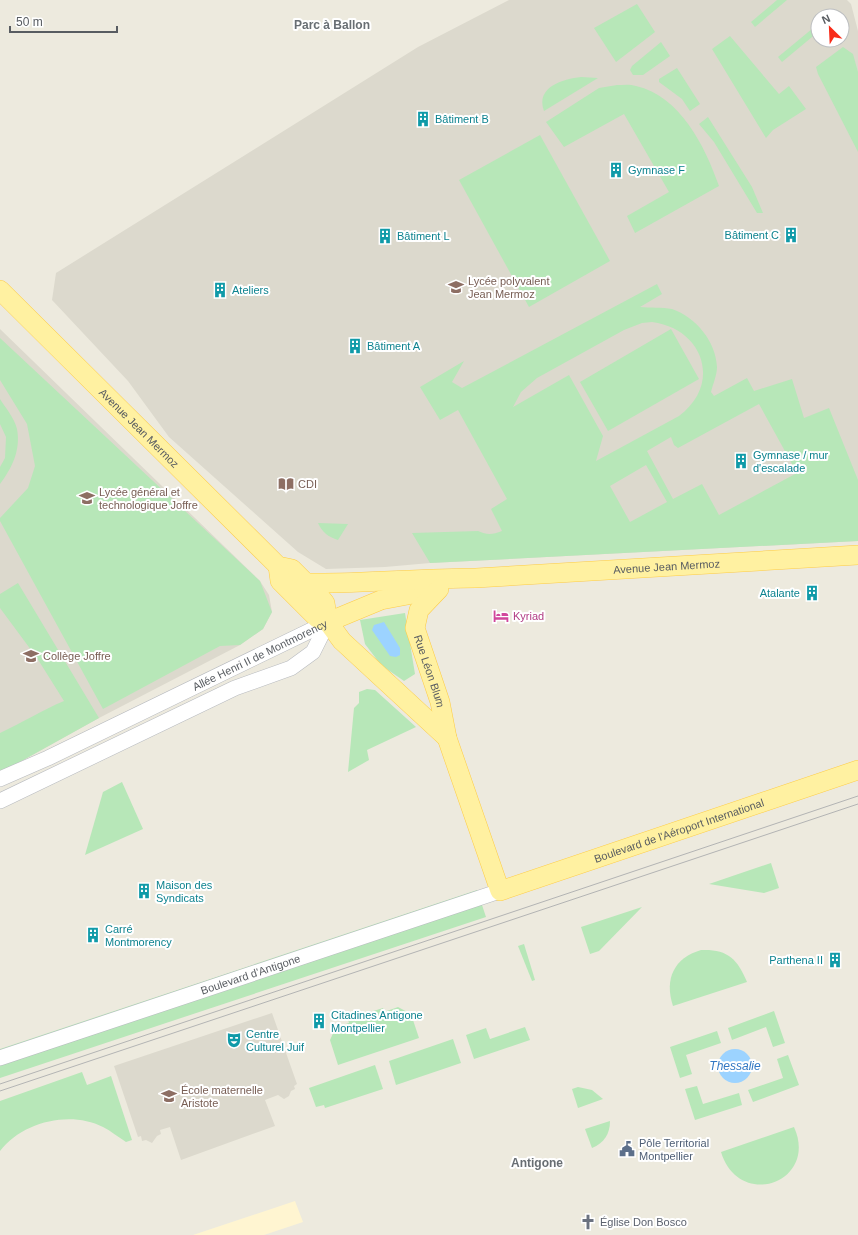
<svg xmlns="http://www.w3.org/2000/svg" width="858" height="1235" viewBox="0 0 858 1235" font-family="Arial,sans-serif">
	<style>
		.commercial { fill: #fff5d1 }
		.education { fill: #dcd9cd; fill-rule: evenodd }
		.green { fill: #b7e7b8; fill-rule: evenodd }
		.water { fill: #9cd3ff }
		.lines { fill: none; stroke-linecap: round; stroke-linejoin: round }
		.minor-casing { stroke: #b7babf; stroke-width: 16 }
		.major-casing { stroke: #fecc46; stroke-width: 20 }
		.minor { stroke: #fff; stroke-width: 15 }
		.major { stroke: #fff1a1; stroke-width: 19 }
		.tram { stroke: #b3b4b4; stroke-width: 1 }
		.labels { text-anchor: middle; dominant-baseline: central; stroke-width: 4; stroke-linejoin: round; paint-order: stroke }
		.culture-label { font-size: 11px; fill: #0d838f; stroke: #fff; text-anchor: start }
		.education-label { font-size: 11px; fill: #785e54; stroke: #fff; text-anchor: start }
		.street-label { font-size: 11px; fill: #585c61; stroke: #fff }
		.hotel-label { font-size: 11px; fill: #b23c85; stroke: #fff; text-anchor: start }
		.service-label { font-size: 11px; fill: #4e5e75; stroke: #fff; text-anchor: start }
		.worship-label { font-size: 11px; fill: #5b616d; stroke: #fff; text-anchor: start }
		.neighbourhood-label { font-size: 12px; font-weight: bold; fill: #686e73; stroke: #fff }
		.water-label { font-size: 12px; font-style: italic; fill: #3378c3; stroke: #fff }
	</style>
	<rect width="100%" height="100%" fill="#edeade"/>
	<path class="commercial" d="M 295,1201 L 303,1222 L 264,1235 L 193,1235 Z"/>
	<g class="education">
		<path d="M 509,0 L 847,0 L 851,4 L 858,31 L 858,541 L 430,563 L 385,567 L 326,569 L 298,552 L 169,437 L 128,381 L 52,300 L 56,273 L 418,47 ZM 818,16 L 842,16 L 842,40 L 818,40 Z"/>
		<path d="M 0,329 L 260,581 L 269,595 L 272,612 L 263,629 L 240,645 L 99,718 L 0,773 Z"/>
		<path d="M 272,1013 L 297,1084 L 294,1086 L 295,1089 L 291,1091 L 289,1096 L 284,1099 L 278,1095 L 265,1100 L 275,1126 L 181,1160 L 170,1127 L 160,1130 L 161,1134 L 157,1136 L 152,1143 L 146,1140 L 142,1141 L 141,1136 L 138,1137 L 114,1066 Z"/>
	</g>
	<g class="green">
		<path d="M 777,0 L 787,0 L 755,27 L 751,22 Z"/>
		<path d="M 637,4 L 655,32 L 616,62 L 594,28 Z"/>
		<path d="M 818,24 L 818,32 L 782,62 L 778,57 Z"/>
		<path d="M 730,36 L 779,94 L 789,86 L 806,109 L 773,130 L 766,138 L 712,49 Z"/>
		<path d="M 661,42 L 670,56 L 643,75 L 633,75 L 630,70 L 632,66 Z"/>
		<path d="M 843,47 L 853,54 L 858,72 L 858,152 L 818,74 L 816,67 Z"/>
		<path d="M 677,68 L 700,104 L 690,111 L 682,99 L 659,82 L 659,79 Z"/>
		<path d="M 581,77 L 598,78 L 544,111 C 535,87 563,79 581,77 Z"/>
		<path d="M 617,85 C 623,85 630,84 636,86 C 680,96 705,146 719,186 L 635,233 L 627,216 L 669,192 L 624,114 L 564,147 L 546,122 L 599,88 Z"/>
		<path d="M 708,117 L 752,187 L 763,213 L 757,213 L 714,142 L 699,124 Z"/>
		<path d="M 540,135 L 610,261 L 529,307 L 459,180 Z"/>
		<path d="M 657,284 L 662,294 L 640,307 C 650,308 662,307 672,309 C 696,317 716,342 717,367 C 717,375 713,384 711,392 L 714,396 L 747,378 L 754,391 L 792,379 L 804,418 L 829,408 L 858,480 L 858,541 L 430,563 L 412,533 L 478,531 C 487,535 492,535 502,531 L 491,509 L 507,499 L 458,410 L 440,420 L 420,387 L 464,361 L 452,382 L 462,388 ZM 652,322 C 704,329 722,384 679,416 L 596,461 L 603,436 L 569,375 L 513,407 L 521,392 L 537,378 L 624,330 L 642,323 ZM 759,404 L 797,473 L 719,515 L 702,484 L 673,499 L 647,451 L 671,437 L 674,445 L 678,448 ZM 646,465 L 667,502 L 630,522 L 610,486 Z"/>
		<path d="M 671,329 L 699,379 L 608,431 L 580,382 Z"/>
		<path d="M 0,338 L 260,581 L 272,612 L 263,629 L 240,645 L 220,646 L 103,709 L 0,521 L 0,518 L 28,488 L 35,466 L 27,424 L 0,380 Z"/>
		<path d="M 0,399 C 5,407 15,419 17,429 C 21,450 12,468 0,484 L 0,467 L 5,458 L 6,437 L 0,424 Z"/>
		<path d="M 318,523 L 348,524 L 338,540 C 328,537 322,532 318,523 Z"/>
		<path d="M 18,583 L 99,718 L 0,773 L 0,733 C 22,723 42,710 64,701 L 37,658 L 0,608 L 0,594 Z"/>
		<path d="M 405,613 L 415,674 L 404,681 L 381,665 L 365,644 L 360,620 Z"/>
		<path d="M 367,689 L 375,690 L 416,727 L 367,750 L 369,760 L 348,772 L 354,708 L 359,703 L 359,692 Z"/>
		<path d="M 122,782 L 143,829 L 85,855 L 103,792 Z"/>
		<path d="M 771,863 L 779,888 L 764,893 L 709,884 Z"/>
		<path d="M 477,890 L 486,917 L 0,1078 L 0,1049 Z"/>
		<path d="M 642,907 L 599,951 L 590,954 L 581,927 Z"/>
		<path d="M 524,944 L 535,980 L 532,981 L 518,946 Z"/>
		<path d="M 701,950 C 727,949 737,958 747,982 L 673,1006 C 664,979 674,958 701,950 Z"/>
		<path d="M 398,1007 L 411,1014 L 419,1038 L 338,1065 L 330,1040 L 336,1027 L 349,1023 L 348,1019 L 383,1008 L 384,1012 Z"/>
		<path d="M 774,1011 L 785,1043 L 773,1047 L 766,1027 L 732,1040 L 728,1028 Z"/>
		<path d="M 525,1027 L 530,1040 L 474,1059 L 466,1035 L 486,1028 L 490,1039 Z"/>
		<path d="M 717,1031 L 721,1043 L 686,1055 L 692,1074 L 680,1078 L 670,1047 Z"/>
		<path d="M 453,1039 L 461,1063 L 396,1085 L 389,1061 Z"/>
		<path d="M 788,1055 L 799,1085 L 753,1102 L 748,1090 L 783,1078 L 777,1059 Z"/>
		<path d="M 375,1065 L 383,1089 L 325,1108 L 324,1105 L 316,1107 L 309,1088 Z"/>
		<path d="M 82,1072 L 87,1085 L 111,1076 L 132,1140 L 126,1142 C 118,1137 111,1131 103,1127 C 70,1110 22,1122 0,1151 L 0,1101 Z"/>
		<path d="M 697,1086 L 703,1104 L 739,1093 L 742,1105 L 695,1120 L 685,1089 Z"/>
		<path d="M 578,1087 L 592,1090 L 603,1099 L 578,1108 L 572,1089 Z"/>
		<path d="M 610,1121 C 610,1134 604,1143 592,1148 L 585,1129 Z"/>
		<path d="M 794,1127 C 819,1182 739,1211 721,1152 Z"/>
	</g>
	<g class="water">
		<path d="M 384,622 L 400,648 L 400,655 L 396,657 L 390,656 L 372,630 L 374,625 Z"/>
		<circle cx="735" cy="1066" r="17"/>
	</g>
	<g class="lines">
		<defs>
			<g id="minor">
				<path id="s1" d="M 0,779 L 48,758 L 328,622"/>
				<path d="M 0,801 L 235,688 L 291,668 L 313,652 L 328,622"/>
				<path id="s2" d="M 0,1058 L 500,891"/>
			</g>
			<g id="major">
				<path id="s3" d="M 0,290 L 278,566 L 292,569 L 321,598 L 325,603 L 328,622"/>
				<path d="M 278,566 L 280,581 L 317,618 L 328,622 L 381,600 L 434,590"/>
				<path id="s4" d="M 306,583 C 363,584 419,578 476,578 L 858,555"/>
				<path id="s5" d="M 439,589 L 419,610 L 415,628 L 440,702 L 447,738 L 500,891 L 858,770"/>
				<path d="M 328,622 L 342,641 L 447,738"/>
			</g>
		</defs>
		<use href="#minor" class="minor-casing"/>
		<use href="#major" class="major-casing"/>
		<use href="#minor" class="minor"/>
		<use href="#major" class="major"/>
		<g class="tram">
			<path d="M 0,1084 L 858,796"/>
			<path d="M 0,1091 L 858,804"/>
		</g>
	</g>
	<defs>
		<symbol id="building-bare" viewBox="-9 -9 18 18"><path d="M-4-6H4V6H1V3H-1V6H-4ZM-2.5-4.3h1.7v1.8h-1.7ZM.8-4.3h1.7v1.8H.8ZM-2.5-1h1.7V.8h-1.7ZM.8-1h1.7V.8H.8Z" fill="#0f9aa8" stroke="#fff" stroke-width="2.5" paint-order="stroke"/></symbol>
		<symbol id="school-bare" viewBox="-9 -9 18 18"><path d="M0-5L7-2L0 1L-7-2ZM-4 1L0 2.5L4 1V4Q0 6-4 4Z" fill="#8d6e63" stroke="#fff" stroke-width="2.5" paint-order="stroke"/></symbol>
		<symbol id="library-bare" viewBox="-9 -9 18 18"><path d="M-6-4Q-3-5.5-.7-3.5V5Q-3 3-6 4ZM6-4Q3-5.5 .7-3.5V5Q3 3 6 4Z" fill="#8d6e63" stroke="#fff" stroke-width="2.5" paint-order="stroke"/></symbol>
		<symbol id="hotel-bare" viewBox="-9 -9 18 18"><path d="M-6-4.5h1.5V1H6V5H4.5V3h-9V5H-6ZM-4 0a1.8 1.8 0 1 1 3.6 0ZM.5 0V-2.5h3Q6-2.5 6 0Z" fill="#d1479c" stroke="#fff" stroke-width="2.5" paint-order="stroke"/></symbol>
		<symbol id="theatre-bare" viewBox="-9 -9 18 18"><path d="M-5-5.5Q0-4 5-5.5V0Q5 5 0 6Q-5 5-5 0ZM-3.3-2.5H-1v1.5H-3.3ZM1-2.5H3.3v1.5H1ZM-2.8 1Q0 5.5 2.8 1Z" fill="#0f9aa8" stroke="#fff" stroke-width="2.5" paint-order="stroke"/></symbol>
		<symbol id="civic-bare" viewBox="-9 -9 18 18"><path d="M-.6-6.5H3V-4.5H.6V-3L4-1V1h2V6H-6V1h2V-1L-.6-3ZM-1.2 2.5V6h2.4V2.5Z" fill="#5c6f8a" stroke="#fff" stroke-width="2.5" paint-order="stroke"/></symbol>
		<symbol id="church-bare" viewBox="-9 -9 18 18"><path d="M-1.2-6h2.4v3.5h3.3v2.4h-3.3V6h-2.4V-.1h-3.3v-2.4h3.3Z" fill="#6b7280" stroke="#fff" stroke-width="2.5" paint-order="stroke"/></symbol>
	</defs>
	<g fill-rule="evenodd">
		<use href="#building-bare" x="412" y="108" width="22" height="22"/>
		<use href="#building-bare" x="605" y="159" width="22" height="22"/>
		<use href="#building-bare" x="780" y="224" width="22" height="22"/>
		<use href="#building-bare" x="374" y="225" width="22" height="22"/>
		<use href="#school-bare" x="445" y="276" width="22" height="22"/>
		<use href="#building-bare" x="209" y="279" width="22" height="22"/>
		<use href="#building-bare" x="344" y="335" width="22" height="22"/>
		<use href="#building-bare" x="730" y="450" width="22" height="22"/>
		<use href="#library-bare" x="275" y="473" width="22" height="22"/>
		<use href="#school-bare" x="76" y="487" width="22" height="22"/>
		<use href="#building-bare" x="801" y="582" width="22" height="22"/>
		<use href="#hotel-bare" x="490" y="605" width="22" height="22"/>
		<use href="#school-bare" x="20" y="645" width="22" height="22"/>
		<use href="#building-bare" x="133" y="880" width="22" height="22"/>
		<use href="#building-bare" x="82" y="924" width="22" height="22"/>
		<use href="#building-bare" x="824" y="949" width="22" height="22"/>
		<use href="#building-bare" x="308" y="1010" width="22" height="22"/>
		<use href="#theatre-bare" x="223" y="1029" width="22" height="22"/>
		<use href="#school-bare" x="158" y="1085" width="22" height="22"/>
		<use href="#civic-bare" x="616" y="1138" width="22" height="22"/>
		<use href="#church-bare" x="577" y="1211" width="22" height="22"/>
	</g>
	<g class="labels">
		<g class="culture-label">
			<text x="435" y="119">Bâtiment B</text>
			<text x="628" y="170">Gymnase F</text>
			<text x="779" y="235" text-anchor="end">Bâtiment C</text>
			<text x="397" y="236">Bâtiment L</text>
			<text x="232" y="290">Ateliers</text>
			<text x="367" y="346">Bâtiment A</text>
			<text x="753" y="455">Gymnase / mur<tspan x="753" dy="13">d'escalade</tspan></text>
			<text x="800" y="593" text-anchor="end">Atalante</text>
			<text x="156" y="885">Maison des<tspan x="156" dy="13">Syndicats</tspan></text>
			<text x="105" y="929">Carré<tspan x="105" dy="13">Montmorency</tspan></text>
			<text x="823" y="960" text-anchor="end">Parthena II</text>
			<text x="331" y="1015">Citadines Antigone<tspan x="331" dy="13">Montpellier</tspan></text>
			<text x="246" y="1034">Centre<tspan x="246" dy="13">Culturel Juif</tspan></text>
		</g>
		<g class="education-label">
			<text x="468" y="281">Lycée polyvalent<tspan x="468" dy="13">Jean Mermoz</tspan></text>
			<text x="298" y="484">CDI</text>
			<text x="99" y="492">Lycée général et<tspan x="99" dy="13">technologique Joffre</tspan></text>
			<text x="43" y="656">Collège Joffre</text>
			<text x="181" y="1090">École maternelle<tspan x="181" dy="13">Aristote</tspan></text>
		</g>
		<g class="street-label">
			<text stroke="none"><textPath href="#s3" startOffset="196">Avenue Jean Mermoz</textPath></text>
			<text stroke="none"><textPath href="#s4" startOffset="361">Avenue Jean Mermoz</textPath></text>
			<text stroke="none"><textPath href="#s1" startOffset="288">Allée Henri II de Montmorency</textPath></text>
			<text stroke="none"><textPath href="#s5" startOffset="93">Rue Léon Blum</textPath></text>
			<text stroke="none"><textPath href="#s5" startOffset="513">Boulevard de l'Aéroport International</textPath></text>
			<text stroke="none"><textPath href="#s2" startOffset="264">Boulevard d'Antigone</textPath></text>
		</g>
		<g class="hotel-label">
			<text x="513" y="616">Kyriad</text>
		</g>
		<g class="service-label">
			<text x="639" y="1143">Pôle Territorial<tspan x="639" dy="13">Montpellier</tspan></text>
		</g>
		<g class="worship-label">
			<text x="600" y="1222">Église Don Bosco</text>
		</g>
		<g class="neighbourhood-label">
			<text x="332" y="25">Parc à Ballon</text>
			<text x="537" y="1163">Antigone</text>
		</g>
		<g class="water-label">
			<text x="735" y="1066">Thessalie</text>
		</g>
	</g>
	<g transform="translate(830 28) rotate(336)"><circle r="19" fill="#ffffff" stroke="#bcbec0"/>
	<path d="M0-3L7 15L0 10L-7 15Z" fill="#f82c19"/>
	<text y="-6" font-size="11" font-weight="bold" text-anchor="middle" fill="#585c61">N</text>
	</g>
	<path d="M10 26v6h107v-6" fill="none" stroke="#585c61" stroke-width="2"/>
	<text x="16" y="26" font-size="12" fill="#585c61" stroke="#ffffff" stroke-width="3" paint-order="stroke">50 m</text>
</svg>
